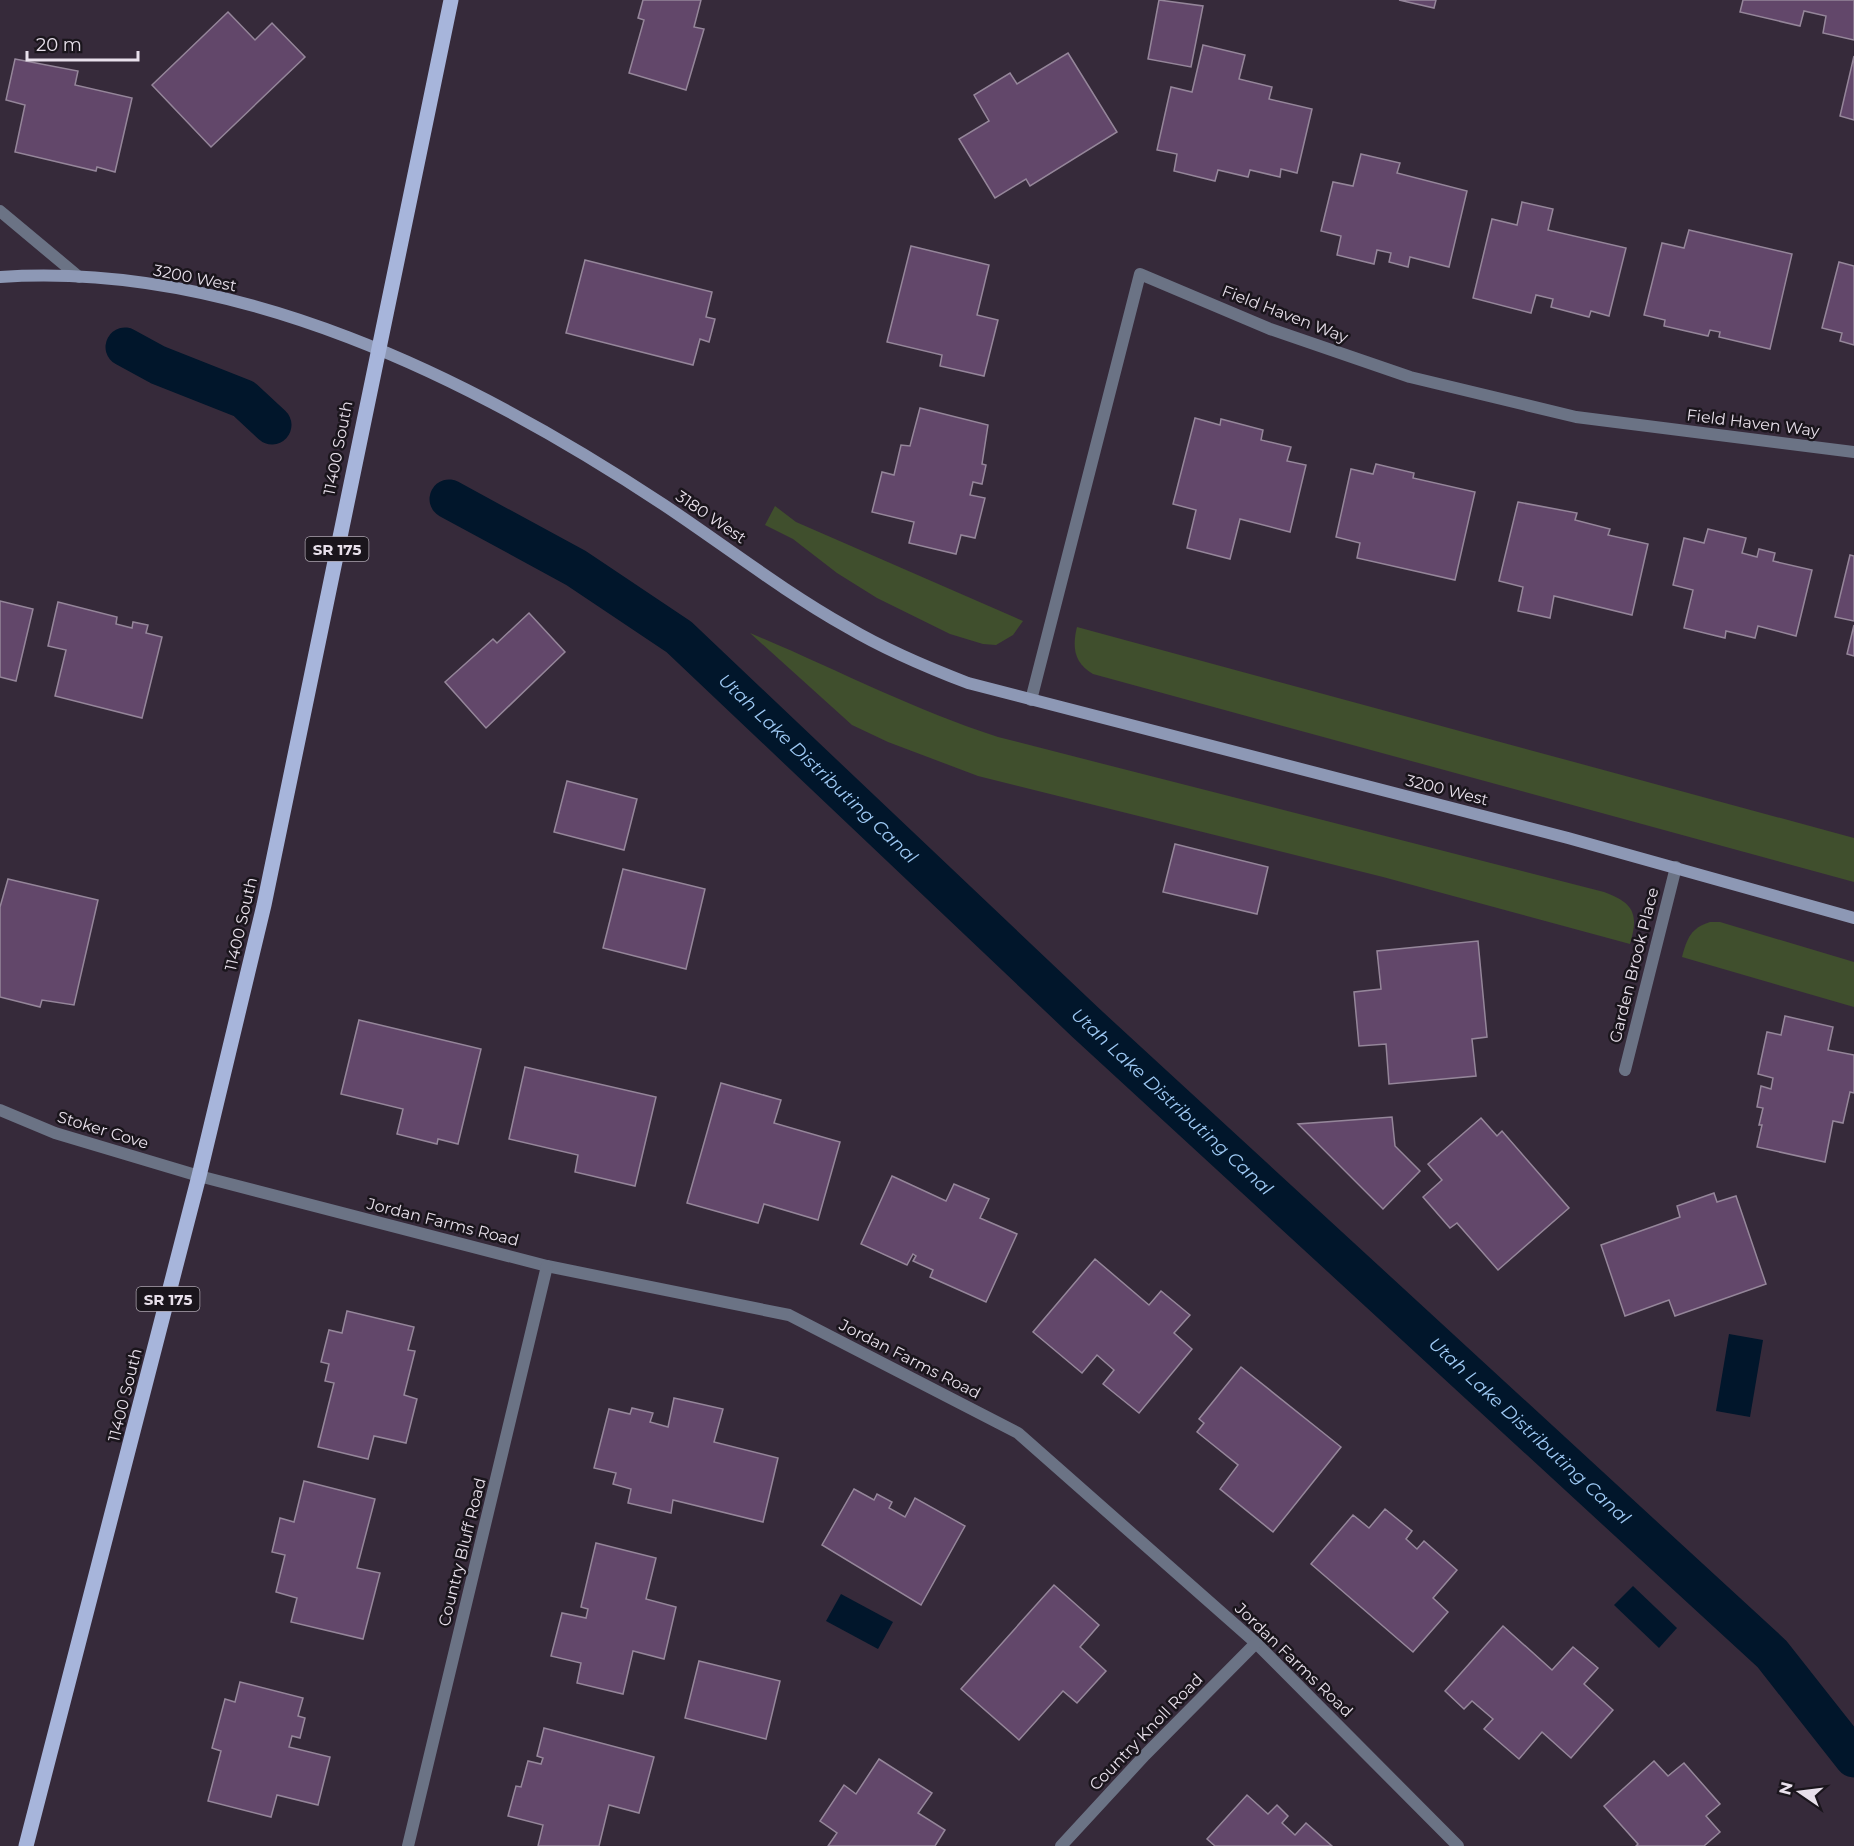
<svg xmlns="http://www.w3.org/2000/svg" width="1854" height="1846" viewBox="0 0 1854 1846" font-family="Montserrat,sans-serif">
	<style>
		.green { fill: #404f2d }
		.water { fill: #01162b }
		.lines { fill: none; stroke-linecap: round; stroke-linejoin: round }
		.canal { stroke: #01162b; stroke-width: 39 }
		.building { fill: #62476a; stroke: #95869a; stroke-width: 1.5 }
		.lane { stroke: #6b7385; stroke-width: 12 }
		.street { stroke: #6b7385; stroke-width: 12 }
		.secondary { stroke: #8d98b5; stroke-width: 12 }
		.primary { stroke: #a7b5db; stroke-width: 15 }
		.labels { text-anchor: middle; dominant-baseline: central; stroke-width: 5; stroke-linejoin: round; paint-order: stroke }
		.shield { fill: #1a151c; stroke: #aaa3ad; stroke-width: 1.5 }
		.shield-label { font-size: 15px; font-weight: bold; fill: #e8e0eb }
		.street-label { font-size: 16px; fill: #e8e0eb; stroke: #1a151c }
		.water-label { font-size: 18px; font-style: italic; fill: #9ec9f4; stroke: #1a151c }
	</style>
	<rect width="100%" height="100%" fill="#362a3a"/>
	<g class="green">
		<path d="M 775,506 L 796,522 L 1023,621 L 1013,635 L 996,645 L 983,644 L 950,634 L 877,598 L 837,573 L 793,539 L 765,525 Z"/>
		<path d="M 1077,627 L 1854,838 L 1854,882 L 1093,674 C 1074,663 1072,647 1077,627 Z"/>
		<path d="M 750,633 C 834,668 911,709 998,737 L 1604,892 C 1634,903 1639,914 1630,944 L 1383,877 L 978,776 L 888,742 L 852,725 Z"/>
		<path d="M 1710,922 L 1720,922 L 1854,962 L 1854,1007 L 1682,957 C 1687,938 1691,928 1710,922 Z"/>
	</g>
	<g class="water">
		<path d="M 1729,1334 L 1763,1340 L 1750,1417 L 1716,1411 Z"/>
		<path d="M 1633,1586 L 1677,1628 L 1659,1648 L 1614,1605 Z"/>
		<path d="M 841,1594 L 893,1622 L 878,1649 L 826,1621 Z"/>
	</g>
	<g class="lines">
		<g class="canal">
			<path d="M 125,347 L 158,365 L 244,399 L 272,425"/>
			<path id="s1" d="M 449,499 L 576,568 L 679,637 L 1085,1022 L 1772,1654 L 1854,1758"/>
		</g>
	</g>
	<g class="building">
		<path d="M 643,0 L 701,0 L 694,27 L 704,29 L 686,90 L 629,73 L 644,20 L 638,18 Z"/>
		<path d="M 1159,0 L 1203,6 L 1191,67 L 1148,59 Z"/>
		<path d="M 1399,0 L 1436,0 L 1434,8 Z"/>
		<path d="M 1743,0 L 1854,0 L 1854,40 L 1823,33 L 1826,16 L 1804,11 L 1800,26 L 1740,12 Z"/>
		<path d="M 228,12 L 255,40 L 272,23 L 305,57 L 211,147 L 152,85 Z"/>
		<path d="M 1203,45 L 1245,55 L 1239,79 L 1272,87 L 1269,99 L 1312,109 L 1297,173 L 1281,169 L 1280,177 L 1250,170 L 1248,177 L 1218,170 L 1215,181 L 1174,171 L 1177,154 L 1157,150 L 1171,87 L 1192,92 Z"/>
		<path d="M 1068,53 L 1117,132 L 1030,186 L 1026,179 L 995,198 L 959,139 L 989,121 L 974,95 L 1010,73 L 1017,84 Z"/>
		<path d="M 1854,56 L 1854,120 L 1840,116 Z"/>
		<path d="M 15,59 L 78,71 L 75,85 L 132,98 L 115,172 L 97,167 L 96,171 L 15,152 L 25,105 L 6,100 Z"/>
		<path d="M 1361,154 L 1400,163 L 1397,173 L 1467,191 L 1449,267 L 1410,257 L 1408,267 L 1389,262 L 1391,253 L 1377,250 L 1374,264 L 1337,255 L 1341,236 L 1321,231 L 1333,182 L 1353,186 Z"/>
		<path d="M 1522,202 L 1553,209 L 1548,230 L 1626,248 L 1609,316 L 1591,311 L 1589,317 L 1551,307 L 1553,299 L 1536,295 L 1531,313 L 1473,298 L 1492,219 L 1517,225 Z"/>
		<path d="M 1689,230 L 1792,254 L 1770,349 L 1719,337 L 1720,332 L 1710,330 L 1708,336 L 1664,326 L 1665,320 L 1644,315 L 1662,243 L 1684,248 Z"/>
		<path d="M 911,246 L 989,265 L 977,315 L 998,320 L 984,376 L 940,366 L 942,355 L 887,342 Z"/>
		<path d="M 585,260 L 712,292 L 706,317 L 715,319 L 709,342 L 700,339 L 693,365 L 566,333 Z"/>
		<path d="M 1839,262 L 1854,266 L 1854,345 L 1840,341 L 1842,333 L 1822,328 Z"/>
		<path d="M 920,408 L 988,425 L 982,464 L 986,465 L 982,484 L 973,482 L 970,495 L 985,498 L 975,538 L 961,535 L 956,554 L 909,543 L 914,522 L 872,512 L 882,472 L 894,475 L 901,445 L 910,446 Z"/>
		<path d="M 1195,418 L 1220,425 L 1221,419 L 1263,430 L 1261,440 L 1291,447 L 1287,461 L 1306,465 L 1290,532 L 1240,519 L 1230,559 L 1187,548 L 1196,510 L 1173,504 Z"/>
		<path d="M 1376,464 L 1414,473 L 1413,478 L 1475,492 L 1455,580 L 1357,558 L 1360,543 L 1336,537 L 1351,469 L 1373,474 Z"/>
		<path d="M 1518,502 L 1577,513 L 1575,520 L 1610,529 L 1608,535 L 1648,544 L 1632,615 L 1554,596 L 1550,618 L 1518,611 L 1523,587 L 1499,581 Z"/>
		<path d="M 1708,529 L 1746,538 L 1742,553 L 1757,557 L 1759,549 L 1775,553 L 1773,561 L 1812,570 L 1796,636 L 1758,626 L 1755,638 L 1726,631 L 1725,638 L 1684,628 L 1693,590 L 1673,585 L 1684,538 L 1704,543 Z"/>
		<path d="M 1850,555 L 1854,556 L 1854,621 L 1835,617 Z"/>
		<path d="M 0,601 L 33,609 L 16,681 L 0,677 Z"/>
		<path d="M 58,602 L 117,617 L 116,624 L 132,628 L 133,622 L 148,625 L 146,633 L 162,637 L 142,718 L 55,696 L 66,650 L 48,646 Z"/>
		<path d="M 529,613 L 565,652 L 486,728 L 445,682 L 493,639 L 497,643 Z"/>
		<path d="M 1854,625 L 1854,656 L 1847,654 Z"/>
		<path d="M 567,781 L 637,799 L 624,850 L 554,832 Z"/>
		<path d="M 1175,844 L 1268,867 L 1257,914 L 1163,892 Z"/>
		<path d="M 623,869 L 705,889 L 686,969 L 603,948 Z"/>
		<path d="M 8,879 L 98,900 L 74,1005 L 42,1000 L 40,1007 L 0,997 L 0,907 Z"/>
		<path d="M 1478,941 L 1487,1037 L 1472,1039 L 1476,1076 L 1389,1084 L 1386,1044 L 1359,1046 L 1354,992 L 1381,989 L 1377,951 Z"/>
		<path d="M 1785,1016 L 1833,1027 L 1828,1050 L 1854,1055 L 1854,1093 L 1850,1092 L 1843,1123 L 1833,1121 L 1825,1162 L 1757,1147 L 1762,1125 L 1759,1125 L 1763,1108 L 1757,1107 L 1761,1086 L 1771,1089 L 1773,1078 L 1758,1074 L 1767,1032 L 1781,1035 Z"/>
		<path d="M 359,1020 L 481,1049 L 458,1144 L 438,1139 L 437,1144 L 397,1134 L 403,1109 L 341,1094 Z"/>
		<path d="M 525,1067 L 656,1097 L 635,1186 L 575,1172 L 578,1155 L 509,1139 Z"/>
		<path d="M 721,1083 L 781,1100 L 774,1123 L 840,1142 L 818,1220 L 764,1204 L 758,1223 L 687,1203 Z"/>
		<path d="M 1392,1117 L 1395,1146 L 1420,1171 L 1383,1209 L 1298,1124 Z"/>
		<path d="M 1481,1118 L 1497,1136 L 1502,1131 L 1569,1208 L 1498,1270 L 1457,1223 L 1450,1228 L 1423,1197 L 1442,1180 L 1428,1164 Z"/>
		<path d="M 892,1176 L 946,1201 L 954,1184 L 989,1199 L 980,1218 L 1017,1234 L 986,1302 L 930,1277 L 933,1270 L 913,1261 L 916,1256 L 913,1254 L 907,1265 L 861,1244 Z"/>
		<path d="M 1714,1193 L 1717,1202 L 1736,1196 L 1766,1284 L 1675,1316 L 1669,1300 L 1625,1316 L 1601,1245 L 1680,1217 L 1677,1206 Z"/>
		<path d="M 1095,1259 L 1149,1305 L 1161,1291 L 1190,1315 L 1174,1333 L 1192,1349 L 1139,1413 L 1103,1384 L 1114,1370 L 1097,1355 L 1082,1373 L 1033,1332 Z"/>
		<path d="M 347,1311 L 414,1327 L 408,1350 L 415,1351 L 404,1395 L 417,1399 L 406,1443 L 374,1436 L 368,1459 L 318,1447 L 334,1383 L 325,1381 L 329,1364 L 321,1362 L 329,1330 L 342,1333 Z"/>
		<path d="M 1241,1367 L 1341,1447 L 1273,1532 L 1220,1489 L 1238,1465 L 1197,1432 L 1204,1423 L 1199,1419 Z"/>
		<path d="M 674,1398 L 723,1409 L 714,1442 L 778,1458 L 763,1522 L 673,1500 L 671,1513 L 628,1503 L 631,1489 L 613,1484 L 616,1473 L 594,1468 L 609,1409 L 630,1414 L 632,1408 L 653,1413 L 650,1422 L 668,1427 Z"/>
		<path d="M 304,1481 L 375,1499 L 357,1568 L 380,1573 L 363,1639 L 291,1622 L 297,1598 L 276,1592 L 285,1555 L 272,1552 L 280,1518 L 294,1522 Z"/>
		<path d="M 854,1489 L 874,1500 L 877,1494 L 892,1502 L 889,1508 L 905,1517 L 915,1498 L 965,1526 L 921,1605 L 822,1545 Z"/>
		<path d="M 1385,1509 L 1412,1531 L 1406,1539 L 1417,1549 L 1424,1541 L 1457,1570 L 1433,1598 L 1448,1612 L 1413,1652 L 1311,1564 L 1353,1515 L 1369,1528 Z"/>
		<path d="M 596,1543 L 656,1558 L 646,1599 L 676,1607 L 664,1659 L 633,1651 L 623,1694 L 577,1683 L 581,1663 L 551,1656 L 562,1613 L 586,1618 L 588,1609 L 581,1607 Z"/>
		<path d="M 1054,1585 L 1099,1625 L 1080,1647 L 1106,1671 L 1077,1703 L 1063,1691 L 1019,1740 L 961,1689 Z"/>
		<path d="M 1503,1626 L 1552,1670 L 1573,1647 L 1598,1668 L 1584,1684 L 1613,1710 L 1571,1758 L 1542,1732 L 1519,1759 L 1484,1729 L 1493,1719 L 1472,1701 L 1464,1709 L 1445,1691 Z"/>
		<path d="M 699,1661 L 780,1681 L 766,1739 L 685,1718 Z"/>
		<path d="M 240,1682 L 303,1698 L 298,1716 L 305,1718 L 300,1738 L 292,1736 L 289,1747 L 330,1757 L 318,1805 L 277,1795 L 271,1817 L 208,1801 L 221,1751 L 212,1748 L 225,1699 L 235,1702 Z"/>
		<path d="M 544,1728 L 654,1757 L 639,1813 L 609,1805 L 599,1846 L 538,1846 L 543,1825 L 508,1816 L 516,1786 L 521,1787 L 528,1761 L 541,1764 L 543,1758 L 537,1756 Z"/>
		<path d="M 879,1759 L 932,1793 L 918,1813 L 945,1830 L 935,1846 L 828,1846 L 837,1833 L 820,1821 L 844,1785 L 856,1794 Z"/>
		<path d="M 1654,1761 L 1668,1776 L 1684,1763 L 1720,1804 L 1706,1816 L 1720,1832 L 1704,1846 L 1636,1846 L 1638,1844 L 1604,1806 Z"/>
		<path d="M 1247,1795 L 1268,1814 L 1277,1805 L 1288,1816 L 1282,1823 L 1295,1835 L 1306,1823 L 1332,1846 L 1215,1846 L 1207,1839 Z"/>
	</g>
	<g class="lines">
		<path class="lane" d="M 0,211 L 79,277"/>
		<g class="street">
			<path d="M 1031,700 L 1140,274 L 1270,329 L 1410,377 L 1576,417 L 1854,452"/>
			<path d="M 1625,1070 L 1676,867"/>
			<path d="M 0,1110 L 55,1133 L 199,1176 L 547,1266 L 789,1315 L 1018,1433 L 1256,1643 L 1458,1846"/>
			<path d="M 408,1846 L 547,1266"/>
			<path d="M 1061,1846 L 1145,1755 L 1256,1643"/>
		</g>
		<path class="secondary" d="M 0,277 C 236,261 472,378 664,505 C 724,545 783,591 847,627 C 886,650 926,667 968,683 L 1568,838 L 1854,918"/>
		<path class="primary" d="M 26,1846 L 199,1176 L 264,905 L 451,0"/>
	</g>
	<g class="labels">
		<g class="shield">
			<rect x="305.5" y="537" width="63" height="24" rx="4.5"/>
			<rect x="136.5" y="1287" width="63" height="24" rx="4.5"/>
		</g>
		<g class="shield-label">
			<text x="337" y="549">SR 175</text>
			<text x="168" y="1299">SR 175</text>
		</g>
		<g class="street-label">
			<text transform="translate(195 278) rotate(11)">3200 West</text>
			<text transform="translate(1285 314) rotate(21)">Field Haven Way</text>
			<text transform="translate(1753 423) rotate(7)">Field Haven Way</text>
			<text transform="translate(338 448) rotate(-79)">11400 South</text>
			<text transform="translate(711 517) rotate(34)">3180 West</text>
			<text transform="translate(1447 790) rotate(14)">3200 West</text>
			<text transform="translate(241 924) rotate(-77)">11400 South</text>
			<text transform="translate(1634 965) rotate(-76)">Garden Brook Place</text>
			<text transform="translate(103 1130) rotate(17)">Stoker Cove</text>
			<text transform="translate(443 1222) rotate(14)">Jordan Farms Road</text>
			<text transform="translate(910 1359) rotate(27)">Jordan Farms Road</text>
			<text transform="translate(125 1395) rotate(-76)">11400 South</text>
			<text transform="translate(462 1552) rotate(-76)">Country Bluff Road</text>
			<text transform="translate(1294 1660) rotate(44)">Jordan Farms Road</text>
			<text transform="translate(1146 1732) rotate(-46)">Country Knoll Road</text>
		</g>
		<g class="water-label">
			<text stroke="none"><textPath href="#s1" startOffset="460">Utah Lake Distributing Canal</textPath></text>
			<text stroke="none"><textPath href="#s1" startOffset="946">Utah Lake Distributing Canal</textPath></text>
			<text stroke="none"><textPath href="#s1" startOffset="1432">Utah Lake Distributing Canal</textPath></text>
		</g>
	</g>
	<g transform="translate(1800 1792) rotate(284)" stroke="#1a151c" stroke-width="4.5" paint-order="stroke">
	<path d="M0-4.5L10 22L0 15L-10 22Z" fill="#e8e0eb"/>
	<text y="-9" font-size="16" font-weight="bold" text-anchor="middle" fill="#e8e0eb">N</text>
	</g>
	<path d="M27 51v9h111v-9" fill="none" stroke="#e8e0eb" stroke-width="3"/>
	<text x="36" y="51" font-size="18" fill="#e8e0eb" stroke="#1a151c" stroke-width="4.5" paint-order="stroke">20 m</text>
</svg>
